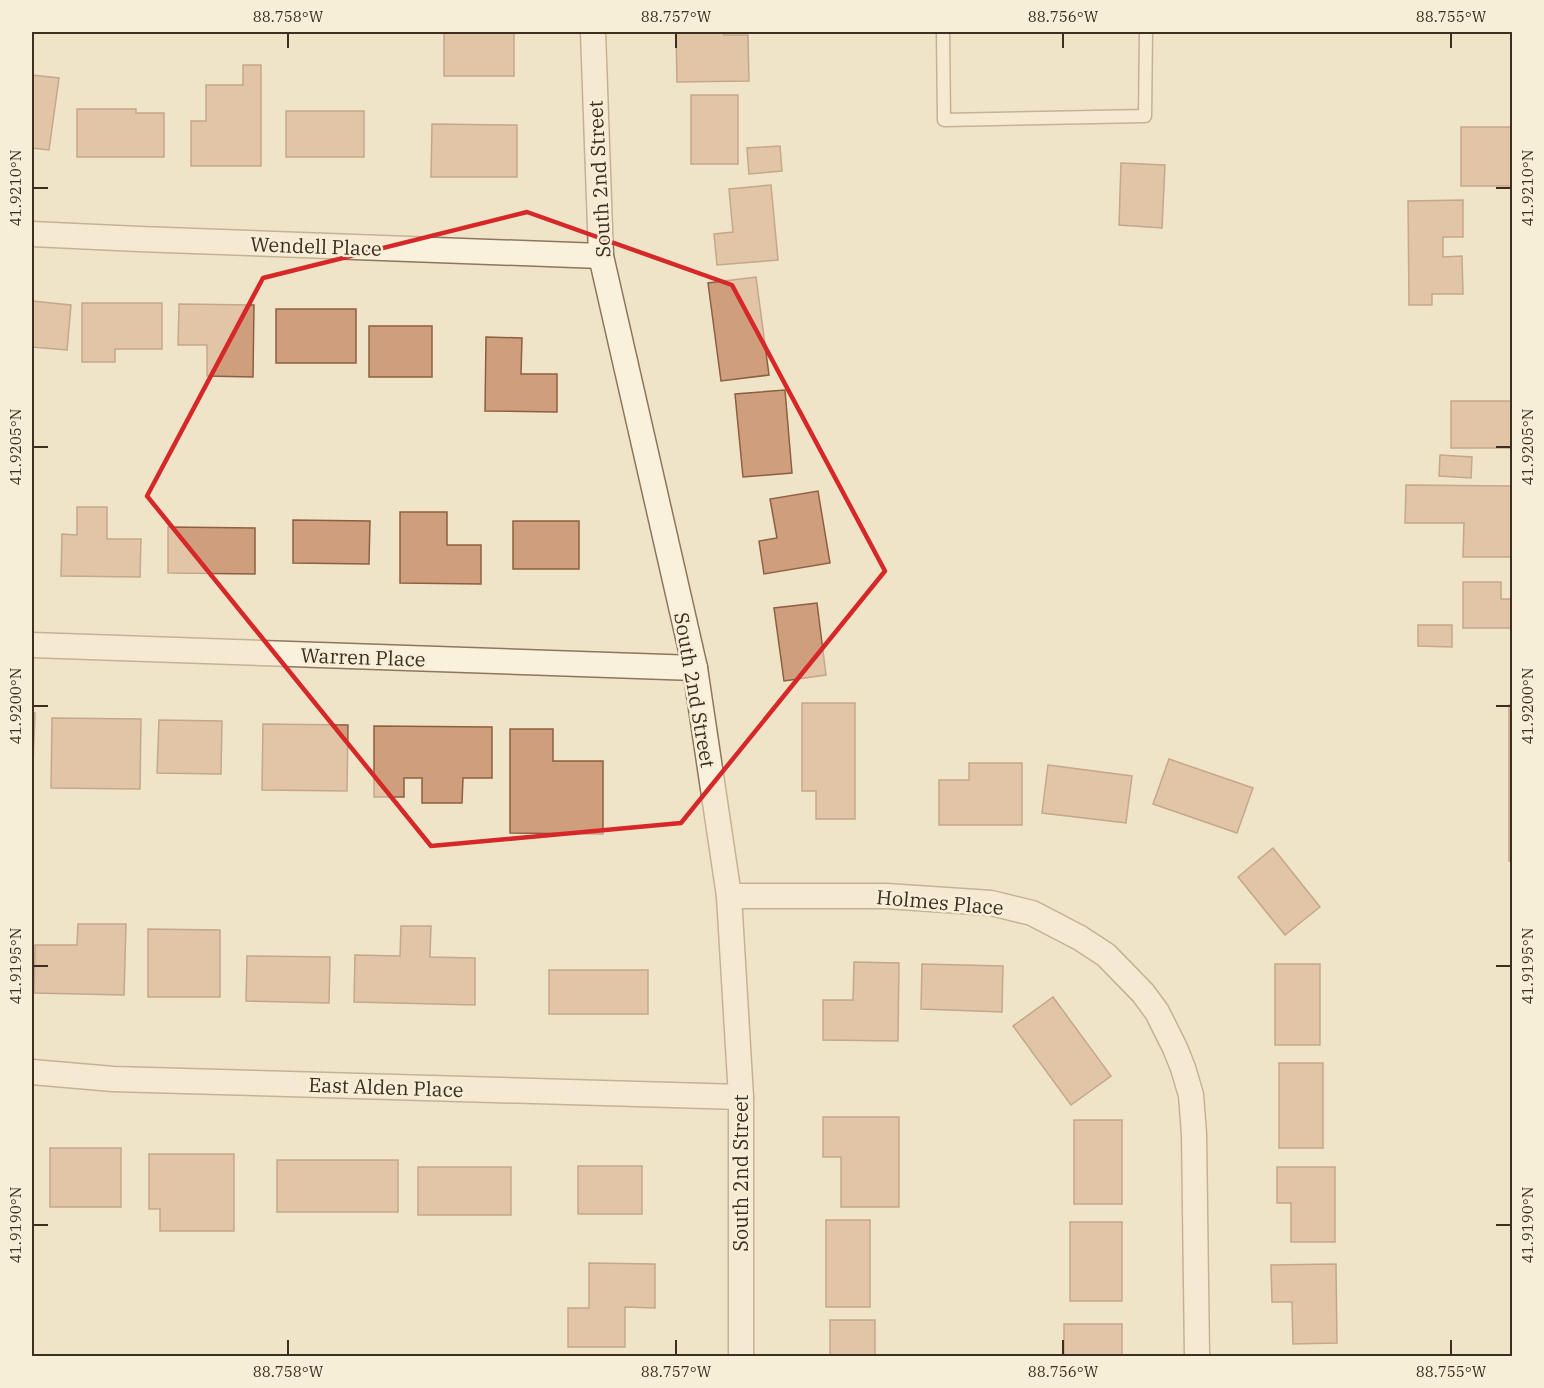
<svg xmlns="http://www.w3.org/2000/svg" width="1544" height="1388" viewBox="0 0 1544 1388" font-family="'IBM Plex Serif',serif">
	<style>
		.building { fill: #cf9f7d; stroke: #8d5f41; stroke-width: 1.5 }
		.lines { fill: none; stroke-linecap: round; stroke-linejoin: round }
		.lane-casing { stroke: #8d765c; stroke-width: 15 }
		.street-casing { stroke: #8d765c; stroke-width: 27 }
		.lane { stroke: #faf1dc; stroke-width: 12 }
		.street { stroke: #faf1dc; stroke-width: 24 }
		.marked { fill: none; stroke: #d62828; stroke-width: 4.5; stroke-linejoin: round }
		.ticks { fill: none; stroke: #3d2e20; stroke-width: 2 }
		.labels { text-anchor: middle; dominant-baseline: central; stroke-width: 5; stroke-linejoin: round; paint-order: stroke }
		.street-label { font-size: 20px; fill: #3d2e20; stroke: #f7eed8 }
		.neatline { fill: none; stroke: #3d2e20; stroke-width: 2 }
		.ticks-label { font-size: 15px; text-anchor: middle; fill: #3d2e20 }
	</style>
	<rect width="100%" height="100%" fill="#f0e4c8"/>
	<g class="building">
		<rect x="444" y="32" width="70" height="44"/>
		<path d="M 676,32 L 724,32 L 724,35 L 748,35 L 749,81 L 677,82 Z"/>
		<path d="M 243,65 L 261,65 L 261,166 L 191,166 L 191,121 L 206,121 L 206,85 L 243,85 Z"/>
		<path d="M 32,75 L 59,78 L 49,150 L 32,148 Z"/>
		<rect x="691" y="95" width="47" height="69"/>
		<path d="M 77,109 L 136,109 L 136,113 L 164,113 L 164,157 L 77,157 Z"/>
		<rect x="286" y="111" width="78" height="46"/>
		<path d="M 432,124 L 517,125 L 517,177 L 431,177 Z"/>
		<rect x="1461" y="127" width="51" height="59"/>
		<path d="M 780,146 L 782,171 L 749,174 L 747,148 Z"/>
		<path d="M 1121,163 L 1165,165 L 1162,228 L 1119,225 Z"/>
		<path d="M 771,185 L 778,260 L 717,265 L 714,234 L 733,232 L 729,189 Z"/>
		<path d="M 1463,200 L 1463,237 L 1443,237 L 1443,257 L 1462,256 L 1463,294 L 1432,294 L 1432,305 L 1409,305 L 1408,201 Z"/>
		<path d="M 756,277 L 769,375 L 721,381 L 708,283 Z"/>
		<path d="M 32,301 L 71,305 L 67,350 L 32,347 Z"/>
		<path d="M 82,303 L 162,303 L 162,349 L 115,349 L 115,362 L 82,362 Z"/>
		<path d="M 179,304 L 254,305 L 253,377 L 207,376 L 207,345 L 178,345 Z"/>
		<rect x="276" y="309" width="80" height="54"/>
		<rect x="369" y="326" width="63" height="51"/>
		<path d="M 486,337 L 522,338 L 521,374 L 557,374 L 557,412 L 485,411 Z"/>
		<path d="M 785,390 L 792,473 L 743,477 L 735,394 Z"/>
		<rect x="1451" y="401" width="61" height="47"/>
		<path d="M 1440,455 L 1472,457 L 1471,478 L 1439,476 Z"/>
		<path d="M 1406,485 L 1512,486 L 1512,557 L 1463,557 L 1464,523 L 1405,523 Z"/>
		<path d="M 818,491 L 830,563 L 764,574 L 759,541 L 777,538 L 770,499 Z"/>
		<path d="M 77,507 L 107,507 L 107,539 L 141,539 L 140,577 L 61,576 L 62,534 L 77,535 Z"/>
		<path d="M 400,512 L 447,512 L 447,545 L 481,545 L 481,584 L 400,583 Z"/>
		<path d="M 293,520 L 370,521 L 369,564 L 293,563 Z"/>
		<rect x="513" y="521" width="66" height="48"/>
		<path d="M 168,527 L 255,528 L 255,574 L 168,573 Z"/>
		<path d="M 1463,582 L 1501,582 L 1501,599 L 1512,599 L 1512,628 L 1463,628 Z"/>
		<path d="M 817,603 L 826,675 L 784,681 L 774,608 Z"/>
		<path d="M 1418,625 L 1452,625 L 1452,647 L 1418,646 Z"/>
		<path d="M 802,703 L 855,703 L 855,819 L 816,819 L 816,791 L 802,791 Z"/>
		<path d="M 1509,705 L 1512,705 L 1512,862 L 1509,861 Z"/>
		<path d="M 32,712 L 35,713 L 33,764 L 32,764 Z"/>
		<path d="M 52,718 L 141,719 L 140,789 L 51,788 Z"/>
		<path d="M 159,720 L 222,721 L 221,774 L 157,773 Z"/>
		<path d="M 263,724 L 348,725 L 347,791 L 262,790 Z"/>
		<path d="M 374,726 L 492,727 L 492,778 L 463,778 L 462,803 L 422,803 L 422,778 L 404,778 L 404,797 L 374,797 Z"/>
		<path d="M 510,729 L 553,729 L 553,761 L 603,761 L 603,834 L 510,833 Z"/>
		<path d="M 1169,759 L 1253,788 L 1237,833 L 1153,804 Z"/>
		<path d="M 969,763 L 1022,763 L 1022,825 L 939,825 L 939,780 L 969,780 Z"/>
		<path d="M 1048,765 L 1132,776 L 1126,823 L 1042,813 Z"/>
		<path d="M 1273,848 L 1320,907 L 1285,935 L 1238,877 Z"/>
		<path d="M 78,924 L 126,924 L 124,995 L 34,993 L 35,945 L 77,945 Z"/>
		<path d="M 401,926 L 431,926 L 430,957 L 475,958 L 475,1005 L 354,1002 L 355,955 L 400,956 Z"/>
		<path d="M 148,929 L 220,930 L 220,997 L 148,997 Z"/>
		<path d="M 247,956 L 330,957 L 329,1003 L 246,1001 Z"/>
		<path d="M 854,962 L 899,963 L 898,1041 L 823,1040 L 823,1000 L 853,1000 Z"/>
		<path d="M 922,964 L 1003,966 L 1002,1012 L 921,1009 Z"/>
		<rect x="1275" y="964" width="45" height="81"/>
		<rect x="549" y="970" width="99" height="44"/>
		<path d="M 1053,997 L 1111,1076 L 1071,1105 L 1013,1026 Z"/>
		<rect x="1279" y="1063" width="44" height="85"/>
		<path d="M 823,1117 L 899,1117 L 899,1207 L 841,1207 L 841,1157 L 823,1157 Z"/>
		<rect x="1074" y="1120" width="48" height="84"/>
		<rect x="50" y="1148" width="71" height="59"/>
		<path d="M 149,1154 L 234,1154 L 234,1231 L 160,1231 L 160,1209 L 149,1209 Z"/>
		<rect x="277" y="1160" width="121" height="52"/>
		<rect x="578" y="1166" width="64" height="48"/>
		<rect x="418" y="1167" width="93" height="48"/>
		<path d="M 1277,1167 L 1335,1167 L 1335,1242 L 1291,1242 L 1291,1203 L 1277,1203 Z"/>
		<rect x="826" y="1220" width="44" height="87"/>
		<rect x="1070" y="1222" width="52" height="79"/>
		<path d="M 589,1263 L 655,1264 L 655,1308 L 625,1307 L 625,1347 L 568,1347 L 568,1308 L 589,1308 Z"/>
		<path d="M 1336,1264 L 1337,1343 L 1293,1344 L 1292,1302 L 1272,1302 L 1271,1265 Z"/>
		<rect x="830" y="1320" width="45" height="36"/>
		<rect x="1064" y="1324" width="58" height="32"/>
	</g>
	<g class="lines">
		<defs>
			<path id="lane" d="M 943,32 L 944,120 L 1145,116 L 1146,32"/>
			<g id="street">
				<path d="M 593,32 L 601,256 L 695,668 L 729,896 L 741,1097 L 741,1356"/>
				<path d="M 32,234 L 139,239 L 601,256"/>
				<path d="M 32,645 L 695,668"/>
				<path d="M 729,896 L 886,896 L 991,903 L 1032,913 L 1080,938 L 1106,955 L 1143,993 L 1157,1012 L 1175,1048 L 1183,1068 L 1191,1095 L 1194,1134 L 1197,1356"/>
				<path d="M 32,1072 L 113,1079 L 741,1097"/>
			</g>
		</defs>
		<use href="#lane" class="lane-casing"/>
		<use href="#street" class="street-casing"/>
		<use href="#lane" class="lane"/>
		<use href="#street" class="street"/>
	</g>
	<path d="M0 0H1544V1388H0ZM 527,212 L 732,285 L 885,571 L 681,823 L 431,846 L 147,496 L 263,278 Z" fill="#f0e4c8" fill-opacity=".55" fill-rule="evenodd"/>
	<path class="marked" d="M 527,212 L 732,285 L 885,571 L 681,823 L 431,846 L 147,496 L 263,278 Z"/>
	<path class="ticks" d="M 288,33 L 288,48M 676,33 L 676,48M 1063,33 L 1063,48M 1451,33 L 1451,48M 33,188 L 48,188M 1496,188 L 1511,188M 33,447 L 48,447M 1496,447 L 1511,447M 33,706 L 48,706M 1496,706 L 1511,706M 33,966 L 48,966M 1496,966 L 1511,966M 33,1225 L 48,1225M 1496,1225 L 1511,1225M 288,1340 L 288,1355M 676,1340 L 676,1355M 1063,1340 L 1063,1355M 1451,1340 L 1451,1355"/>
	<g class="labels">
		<g class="street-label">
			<text transform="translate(599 179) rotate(-93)">South 2nd Street</text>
			<text transform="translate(316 246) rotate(2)">Wendell Place</text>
			<text transform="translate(363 657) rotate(2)">Warren Place</text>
			<text transform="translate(695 690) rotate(80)">South 2nd Street</text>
			<text transform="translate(940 902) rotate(5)">Holmes Place</text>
			<text transform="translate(386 1087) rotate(2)">East Alden Place</text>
			<text transform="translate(740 1173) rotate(-90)">South 2nd Street</text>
		</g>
	</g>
	<rect width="1544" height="1388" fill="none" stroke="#f7eed8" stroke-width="66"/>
	<rect x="33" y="33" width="1478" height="1322" class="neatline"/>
	<g class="ticks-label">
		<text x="288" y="22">88.758°W</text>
		<text x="676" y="22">88.757°W</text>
		<text x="1063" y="22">88.756°W</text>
		<text x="1451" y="22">88.755°W</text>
		<text transform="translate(16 188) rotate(-90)" y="5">41.9210°N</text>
		<text transform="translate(1528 188) rotate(-90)" y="5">41.9210°N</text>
		<text transform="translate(16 447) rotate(-90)" y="5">41.9205°N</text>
		<text transform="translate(1528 447) rotate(-90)" y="5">41.9205°N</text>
		<text transform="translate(16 706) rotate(-90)" y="5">41.9200°N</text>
		<text transform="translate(1528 706) rotate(-90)" y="5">41.9200°N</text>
		<text transform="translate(16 966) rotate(-90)" y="5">41.9195°N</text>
		<text transform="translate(1528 966) rotate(-90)" y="5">41.9195°N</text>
		<text transform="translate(16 1225) rotate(-90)" y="5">41.9190°N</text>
		<text transform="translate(1528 1225) rotate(-90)" y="5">41.9190°N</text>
		<text x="288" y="1377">88.758°W</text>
		<text x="676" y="1377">88.757°W</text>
		<text x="1063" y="1377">88.756°W</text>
		<text x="1451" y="1377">88.755°W</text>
	</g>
</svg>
